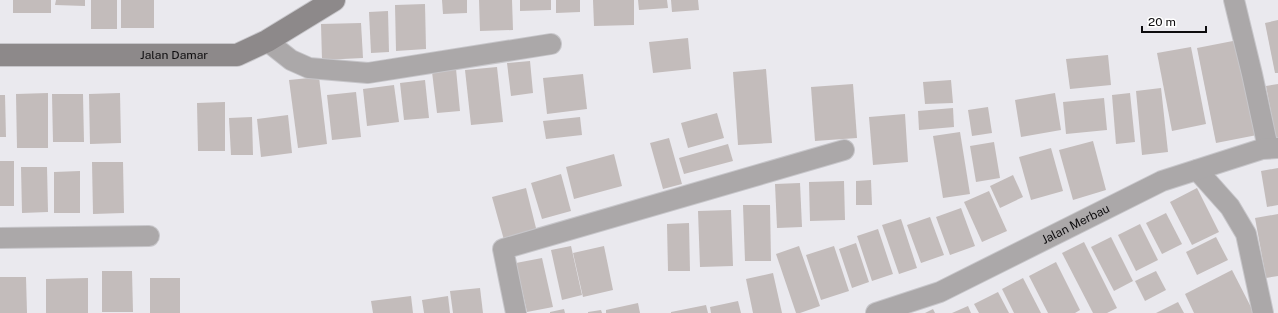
<svg xmlns="http://www.w3.org/2000/svg" width="1278" height="313" viewBox="0 0 1278 313" font-family="'Public Sans',sans-serif">
	<style>
		.building { fill: #c3bcbb }
		.lines { fill: none; stroke-linecap: round; stroke-linejoin: round }
		.street-casing { stroke: #c7c6ca; stroke-width: 22 }
		.secondary-casing { stroke: #c7c6ca; stroke-width: 24 }
		.street { stroke: #aba8a9; stroke-width: 20 }
		.secondary { stroke: #8d898a; stroke-width: 22 }
		.labels { text-anchor: middle; dominant-baseline: central; stroke-width: 3; stroke-linejoin: round; paint-order: stroke }
		.street-label { font-size: 12px; fill: #0d0c0e; stroke: #fff }
	</style>
	<rect width="100%" height="100%" fill="#eae9ee"/>
	<g class="building">
		<rect x="13" y="0" width="38" height="13"/>
		<path d="M 56,0 L 85,0 L 85,6 L 55,5 Z"/>
		<rect x="91" y="0" width="26" height="29"/>
		<rect x="121" y="0" width="33" height="28"/>
		<path d="M 442,0 L 467,0 L 467,13 L 443,14 Z"/>
		<path d="M 479,0 L 512,0 L 513,30 L 480,31 Z"/>
		<path d="M 520,0 L 551,0 L 551,10 L 520,11 Z"/>
		<path d="M 556,0 L 580,0 L 580,12 L 556,13 Z"/>
		<path d="M 593,0 L 634,0 L 634,25 L 594,26 Z"/>
		<path d="M 638,0 L 667,0 L 668,8 L 639,10 Z"/>
		<path d="M 671,0 L 698,0 L 699,10 L 672,12 Z"/>
		<path d="M 425,4 L 426,49 L 396,51 L 395,5 Z"/>
		<path d="M 388,11 L 389,52 L 371,53 L 369,12 Z"/>
		<path d="M 1278,20 L 1278,73 L 1275,73 L 1265,23 Z"/>
		<path d="M 361,23 L 363,58 L 322,60 L 321,24 Z"/>
		<path d="M 688,38 L 691,69 L 653,73 L 649,42 Z"/>
		<path d="M 1238,40 L 1257,135 L 1216,143 L 1197,48 Z"/>
		<path d="M 1191,47 L 1206,124 L 1172,131 L 1157,53 Z"/>
		<path d="M 1108,55 L 1111,85 L 1070,89 L 1066,59 Z"/>
		<path d="M 530,61 L 533,93 L 511,96 L 507,63 Z"/>
		<path d="M 497,67 L 503,122 L 471,125 L 465,70 Z"/>
		<path d="M 456,69 L 460,111 L 437,113 L 432,72 Z"/>
		<path d="M 766,69 L 772,143 L 738,145 L 733,72 Z"/>
		<path d="M 583,74 L 587,109 L 547,114 L 543,78 Z"/>
		<path d="M 319,77 L 327,144 L 298,148 L 289,80 Z"/>
		<path d="M 425,80 L 429,118 L 404,120 L 400,83 Z"/>
		<path d="M 951,80 L 953,103 L 925,104 L 923,82 Z"/>
		<path d="M 853,84 L 857,138 L 815,141 L 811,87 Z"/>
		<path d="M 1278,84 L 1278,138 L 1276,138 L 1266,86 Z"/>
		<path d="M 394,85 L 399,122 L 367,126 L 363,89 Z"/>
		<path d="M 1161,88 L 1168,152 L 1142,155 L 1136,91 Z"/>
		<path d="M 356,92 L 361,137 L 332,140 L 327,95 Z"/>
		<path d="M 48,93 L 48,148 L 17,148 L 16,94 Z"/>
		<path d="M 120,93 L 121,143 L 90,144 L 89,94 Z"/>
		<path d="M 1055,93 L 1061,130 L 1021,137 L 1015,100 Z"/>
		<path d="M 1130,93 L 1135,142 L 1116,144 L 1112,95 Z"/>
		<path d="M 52,94 L 83,94 L 84,142 L 53,142 Z"/>
		<path d="M 0,95 L 5,95 L 6,137 L 0,137 Z"/>
		<path d="M 1104,98 L 1107,130 L 1066,134 L 1063,102 Z"/>
		<path d="M 225,102 L 225,151 L 198,151 L 197,103 Z"/>
		<path d="M 988,107 L 992,133 L 972,136 L 968,110 Z"/>
		<path d="M 953,108 L 954,127 L 919,130 L 918,111 Z"/>
		<path d="M 717,113 L 724,138 L 688,148 L 681,123 Z"/>
		<path d="M 905,114 L 908,162 L 873,165 L 869,117 Z"/>
		<path d="M 288,115 L 292,153 L 261,157 L 257,119 Z"/>
		<path d="M 252,117 L 253,155 L 231,155 L 229,118 Z"/>
		<path d="M 580,117 L 582,135 L 546,139 L 543,121 Z"/>
		<path d="M 960,132 L 970,194 L 943,198 L 933,136 Z"/>
		<path d="M 669,138 L 682,184 L 663,189 L 650,143 Z"/>
		<path d="M 1093,141 L 1106,190 L 1073,200 L 1059,150 Z"/>
		<path d="M 994,142 L 1000,178 L 976,182 L 970,146 Z"/>
		<path d="M 728,144 L 733,161 L 684,174 L 679,158 Z"/>
		<path d="M 1051,148 L 1063,191 L 1031,200 L 1019,157 Z"/>
		<path d="M 614,154 L 622,186 L 574,199 L 566,167 Z"/>
		<rect x="0" y="161" width="14" height="45"/>
		<path d="M 92,162 L 123,162 L 124,213 L 93,214 Z"/>
		<path d="M 21,167 L 47,167 L 48,212 L 22,213 Z"/>
		<path d="M 1278,168 L 1278,205 L 1267,207 L 1261,171 Z"/>
		<path d="M 80,171 L 80,213 L 54,213 L 54,172 Z"/>
		<path d="M 561,174 L 571,211 L 542,219 L 531,183 Z"/>
		<path d="M 1013,175 L 1023,197 L 1000,208 L 990,186 Z"/>
		<path d="M 871,180 L 872,205 L 856,205 L 856,181 Z"/>
		<path d="M 844,181 L 845,220 L 810,221 L 809,182 Z"/>
		<path d="M 800,183 L 802,227 L 777,228 L 775,184 Z"/>
		<path d="M 526,188 L 537,232 L 504,240 L 492,197 Z"/>
		<path d="M 1197,188 L 1219,232 L 1192,245 L 1170,202 Z"/>
		<path d="M 989,191 L 1007,231 L 982,242 L 964,202 Z"/>
		<path d="M 743,205 L 770,205 L 771,261 L 745,261 Z"/>
		<path d="M 961,208 L 975,246 L 950,255 L 936,217 Z"/>
		<path d="M 731,210 L 733,266 L 700,267 L 698,211 Z"/>
		<path d="M 1166,213 L 1182,244 L 1162,254 L 1146,223 Z"/>
		<path d="M 1278,214 L 1278,276 L 1266,278 L 1255,218 Z"/>
		<path d="M 930,217 L 944,255 L 921,263 L 907,225 Z"/>
		<path d="M 901,219 L 917,268 L 899,274 L 882,225 Z"/>
		<path d="M 689,223 L 690,271 L 668,271 L 667,224 Z"/>
		<path d="M 1140,224 L 1158,260 L 1136,271 L 1118,235 Z"/>
		<path d="M 878,229 L 893,274 L 872,281 L 857,236 Z"/>
		<path d="M 1111,237 L 1133,281 L 1114,291 L 1091,247 Z"/>
		<path d="M 1216,237 L 1228,260 L 1197,275 L 1186,252 Z"/>
		<path d="M 1084,242 L 1117,308 L 1107,313 L 1093,313 L 1062,253 Z"/>
		<path d="M 856,243 L 869,282 L 852,288 L 839,249 Z"/>
		<path d="M 571,246 L 582,295 L 562,300 L 551,250 Z"/>
		<path d="M 604,246 L 613,290 L 583,297 L 573,253 Z"/>
		<path d="M 799,246 L 820,306 L 800,313 L 796,313 L 776,254 Z"/>
		<path d="M 834,246 L 849,291 L 821,300 L 806,255 Z"/>
		<path d="M 542,258 L 553,307 L 527,312 L 516,263 Z"/>
		<path d="M 1056,262 L 1080,310 L 1075,313 L 1048,313 L 1029,276 Z"/>
		<path d="M 1232,270 L 1254,313 L 1194,313 L 1185,294 Z"/>
		<path d="M 102,271 L 132,271 L 133,312 L 102,312 Z"/>
		<path d="M 1156,271 L 1166,290 L 1145,301 L 1135,281 Z"/>
		<path d="M 773,273 L 782,313 L 753,313 L 746,279 Z"/>
		<path d="M 0,277 L 26,277 L 27,313 L 0,313 Z"/>
		<path d="M 88,278 L 88,313 L 46,313 L 46,279 Z"/>
		<rect x="150" y="278" width="30" height="35"/>
		<path d="M 1023,278 L 1041,313 L 1014,313 L 1002,289 Z"/>
		<path d="M 480,288 L 483,313 L 453,313 L 450,291 Z"/>
		<path d="M 998,292 L 1009,313 L 979,313 L 974,304 Z"/>
		<path d="M 411,296 L 413,313 L 373,313 L 371,301 Z"/>
		<path d="M 448,296 L 450,313 L 424,313 L 422,300 Z"/>
		<path d="M 738,301 L 741,313 L 711,313 L 710,307 Z"/>
		<path d="M 1178,302 L 1184,313 L 1156,313 Z"/>
		<path d="M 638,303 L 640,313 L 606,313 L 606,310 Z"/>
		<path d="M 706,305 L 708,313 L 671,313 L 671,312 Z"/>
		<path d="M 968,306 L 971,313 L 952,313 Z"/>
		<path d="M 564,309 L 565,313 L 550,313 L 550,312 Z"/>
		<path d="M 933,309 L 935,313 L 925,313 Z"/>
		<path d="M 601,310 L 602,313 L 588,313 L 588,312 Z"/>
	</g>
	<g class="lines">
		<defs>
			<g id="street">
				<path d="M 1234,0 L 1252,74 L 1268,148"/>
				<path d="M 267,41 L 291,60 L 309,68 L 368,73 L 551,44"/>
				<path d="M 1197,170 L 1230,207 L 1246,234 L 1263,313"/>
				<path d="M 0,238 L 149,236"/>
				<path d="M 516,313 L 503,249 L 844,150"/>
				<path id="s1" d="M 876,313 L 940,292 L 1162,181 L 1262,149 L 1278,148"/>
			</g>
			<g id="secondary">
				<path id="s2" d="M 0,55 L 237,55 L 267,41 L 334,0"/>
			</g>
		</defs>
		<use href="#street" class="street-casing"/>
		<use href="#secondary" class="secondary-casing"/>
		<use href="#street" class="street"/>
		<use href="#secondary" class="secondary"/>
	</g>
	<g class="labels">
		<g class="street-label">
			<text stroke="none"><textPath href="#s2" startOffset="174">Jalan Damar</textPath></text>
			<text stroke="none"><textPath href="#s1" startOffset="219">Jalan Merbau</textPath></text>
		</g>
	</g>
	<path d="M1142 26v6h64v-6" fill="none" stroke="#0d0c0e" stroke-width="2"/>
	<text x="1148" y="26" font-size="12" fill="#0d0c0e" stroke="#ffffff" stroke-width="3" paint-order="stroke">20 m</text>
</svg>
